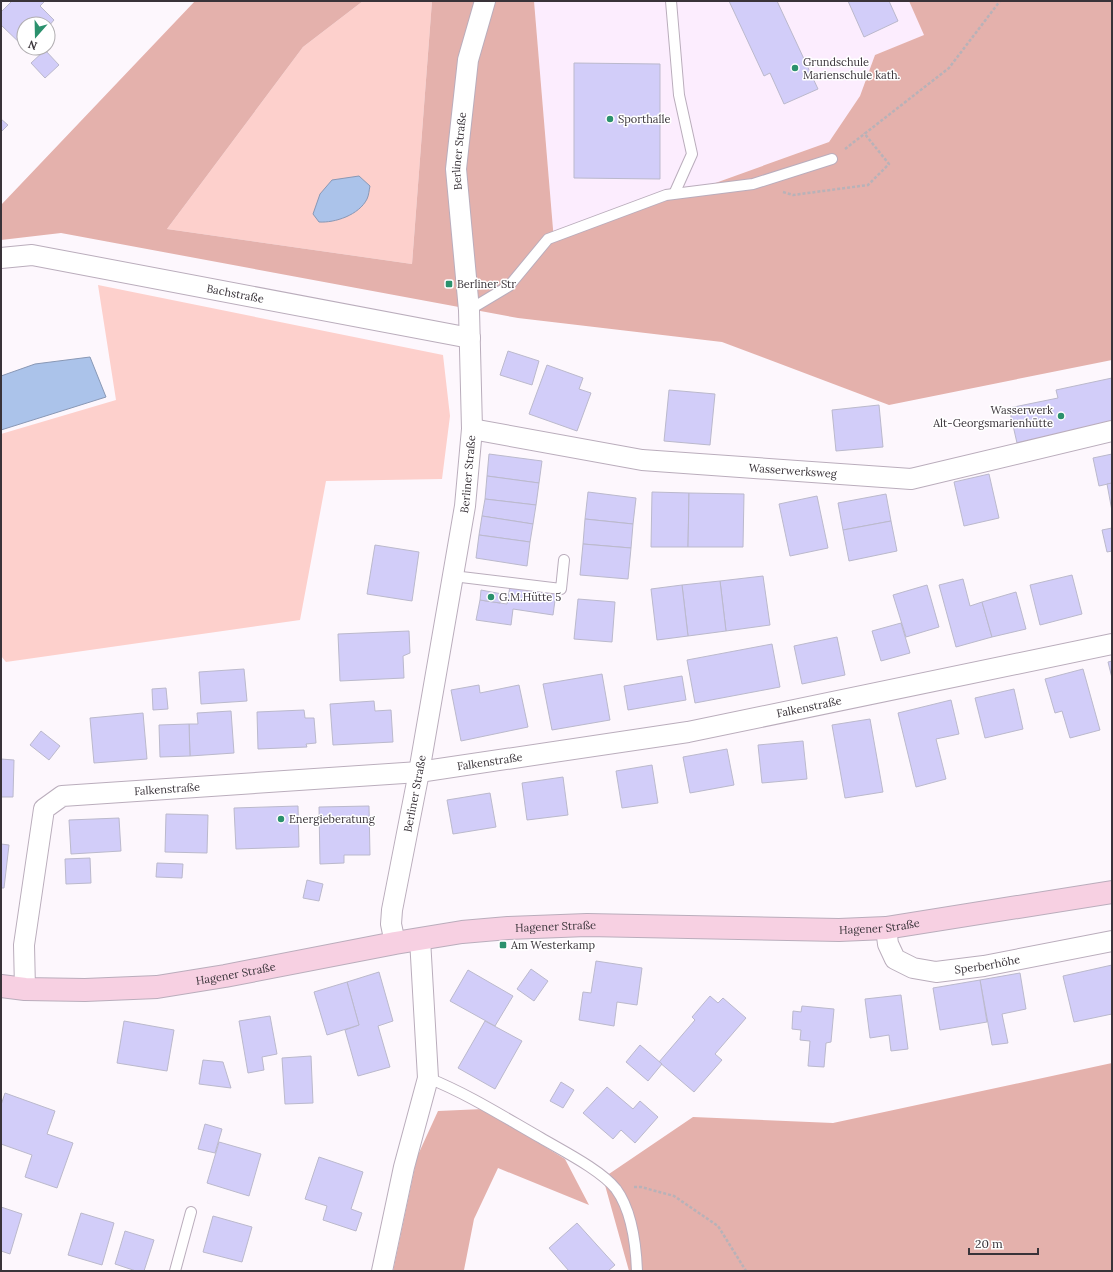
<svg xmlns="http://www.w3.org/2000/svg" width="1113" height="1272" viewBox="0 0 1113 1272" font-family="Lora,serif">
	<style>
		.built { fill: #fcedfe }
		.green { fill: #fdd0cc }
		.forest { fill: #e4b1ac }
		.water { fill: #abc3ea; stroke: #8998b5 }
		.building { fill: #d2cdf9; stroke: #bbb9cc }
		.lines { fill: none; stroke-linecap: round; stroke-linejoin: round }
		.lane-casing { stroke: #baadbc; stroke-width: 12 }
		.street-casing { stroke: #baadbc; stroke-width: 22 }
		.secondary-casing { stroke: #baadbc; stroke-width: 24 }
		.path { stroke: #b8b2b8; stroke-width: 2.5; stroke-dasharray: 3 2; stroke-linecap: butt }
		.lane { stroke: #fff; stroke-width: 10 }
		.street { stroke: #fff; stroke-width: 20 }
		.secondary { stroke: #f7d0e2; stroke-width: 22 }
		.poi-dot { fill: #2b916d; stroke: #fff; stroke-width: 1.5 }
		.labels { text-anchor: middle; dominant-baseline: central; stroke-width: 3; stroke-linejoin: round; paint-order: stroke }
		.poi-label { font-size: 11px; fill: #393339; stroke: #fff; text-anchor: start }
		.street-label { font-size: 11px; fill: #393339; stroke: #fff }
	</style>
	<rect width="100%" height="100%" fill="#fdf7fd"/>
	<path class="built" d="M 534,1 L 909,1 L 925,35 L 875,55 L 860,96 L 829,142 L 554,241 Z"/>
	<g class="green">
		<path d="M 363,1 L 432,1 L 412,264 L 167,229 L 303,47 Z"/>
		<path d="M 98,285 L 443,355 L 450,416 L 442,479 L 326,481 L 300,620 L 6,662 L 1,656 L 1,434 L 116,400 Z"/>
	</g>
	<g class="forest">
		<path d="M 195,1 L 363,1 L 303,47 L 167,229 L 412,264 L 432,1 L 534,1 L 554,241 L 829,142 L 860,96 L 875,55 L 924,35 L 909,1 L 1112,1 L 1112,360 L 889,405 L 722,342 L 518,318 L 61,233 L 1,240 L 1,205 Z"/>
		<path d="M 1112,1063 L 1112,1271 L 629,1271 L 603,1178 L 693,1117 L 833,1123 Z"/>
		<path d="M 483,1109 L 565,1159 L 589,1205 L 498,1168 L 474,1219 L 464,1270 L 468,1271 L 393,1271 L 417,1157 L 438,1111 Z"/>
	</g>
	<g class="water">
		<path d="M 359,176 L 370,186 C 369,190 369,195 367,199 C 359,215 335,223 319,222 L 313,214 L 320,194 L 332,180 Z"/>
		<path d="M 90,357 L 106,397 L 1,430 L 1,376 L 35,364 Z"/>
	</g>
	<g class="building">
		<path d="M 12,1 L 45,1 L 40,6 L 54,20 L 48,27 L 48,24 L 24,24 L 24,47 L 1,25 L 1,12 Z"/>
		<path d="M 729,1 L 777,1 L 818,89 L 784,104 L 770,73 L 764,76 Z"/>
		<path d="M 848,1 L 889,1 L 898,21 L 864,37 Z"/>
		<path d="M 45,50 L 59,65 L 45,78 L 31,63 Z"/>
		<path d="M 574,63 L 660,64 L 660,179 L 574,178 Z"/>
		<path d="M 1,119 L 8,125 L 1,132 Z"/>
		<path d="M 508,351 L 539,361 L 532,385 L 500,375 Z"/>
		<path d="M 547,365 L 583,378 L 579,389 L 591,393 L 577,431 L 529,414 Z"/>
		<path d="M 1112,378 L 1112,423 L 1017,443 L 1009,408 L 1058,398 L 1056,390 Z"/>
		<path d="M 669,390 L 715,394 L 710,445 L 664,441 Z"/>
		<path d="M 879,405 L 883,447 L 836,451 L 832,410 Z"/>
		<path d="M 489,454 L 542,461 L 539,483 L 487,476 Z"/>
		<path d="M 1112,454 L 1112,483 L 1099,486 L 1093,458 Z"/>
		<path d="M 989,474 L 999,518 L 964,526 L 954,482 Z"/>
		<path d="M 487,476 L 539,483 L 536,505 L 485,499 Z"/>
		<path d="M 1112,483 L 1112,511 L 1107,484 Z"/>
		<path d="M 588,492 L 636,498 L 633,524 L 585,519 Z"/>
		<path d="M 652,492 L 689,493 L 688,547 L 651,547 Z"/>
		<path d="M 689,493 L 744,494 L 743,547 L 688,547 Z"/>
		<path d="M 886,494 L 891,521 L 843,530 L 838,503 Z"/>
		<path d="M 817,496 L 828,548 L 790,556 L 779,504 Z"/>
		<path d="M 485,499 L 536,505 L 533,524 L 482,516 Z"/>
		<path d="M 482,516 L 533,524 L 530,542 L 479,535 Z"/>
		<path d="M 585,519 L 633,524 L 631,548 L 583,544 Z"/>
		<path d="M 891,521 L 897,551 L 849,561 L 843,530 Z"/>
		<path d="M 1112,528 L 1112,551 L 1107,552 L 1102,530 Z"/>
		<path d="M 479,535 L 530,542 L 527,566 L 476,558 Z"/>
		<path d="M 583,544 L 631,548 L 628,579 L 580,575 Z"/>
		<path d="M 375,545 L 419,552 L 412,601 L 367,594 Z"/>
		<path d="M 1072,575 L 1082,614 L 1040,625 L 1030,585 Z"/>
		<path d="M 763,576 L 770,625 L 726,631 L 720,581 Z"/>
		<path d="M 963,579 L 970,606 L 982,602 L 992,637 L 956,647 L 939,585 Z"/>
		<path d="M 720,581 L 726,631 L 688,636 L 682,585 Z"/>
		<path d="M 682,585 L 688,636 L 657,640 L 651,589 Z"/>
		<path d="M 927,585 L 939,627 L 906,637 L 893,595 Z"/>
		<path d="M 510,586 L 556,593 L 553,615 L 513,609 L 511,625 L 476,620 L 480,600 L 507,604 Z"/>
		<path d="M 481,590 L 502,594 L 500,603 L 480,600 Z"/>
		<path d="M 1016,592 L 1026,629 L 992,637 L 982,602 Z"/>
		<path d="M 578,599 L 615,602 L 612,642 L 574,639 Z"/>
		<path d="M 901,623 L 910,653 L 881,661 L 872,631 Z"/>
		<path d="M 409,631 L 410,653 L 403,656 L 404,678 L 340,681 L 338,634 Z"/>
		<path d="M 837,637 L 845,675 L 802,684 L 794,646 Z"/>
		<path d="M 772,644 L 780,687 L 695,703 L 687,660 Z"/>
		<path d="M 1112,661 L 1112,678 L 1108,662 Z"/>
		<path d="M 244,669 L 247,701 L 201,704 L 199,672 Z"/>
		<path d="M 1083,669 L 1100,730 L 1070,738 L 1062,711 L 1055,713 L 1045,679 Z"/>
		<path d="M 602,674 L 610,720 L 552,730 L 543,684 Z"/>
		<path d="M 682,676 L 686,700 L 628,710 L 624,686 Z"/>
		<path d="M 479,685 L 480,693 L 519,685 L 528,727 L 461,741 L 451,690 Z"/>
		<path d="M 166,688 L 168,709 L 153,710 L 152,689 Z"/>
		<path d="M 1014,689 L 1023,729 L 985,738 L 975,698 Z"/>
		<path d="M 951,700 L 959,734 L 936,739 L 946,779 L 916,787 L 898,713 Z"/>
		<path d="M 374,701 L 375,711 L 391,710 L 393,742 L 333,745 L 330,704 Z"/>
		<path d="M 304,710 L 305,718 L 314,718 L 316,743 L 306,744 L 307,747 L 258,749 L 257,712 Z"/>
		<path d="M 231,711 L 234,753 L 190,756 L 189,724 L 198,724 L 197,713 Z"/>
		<path d="M 143,713 L 147,759 L 94,763 L 90,718 Z"/>
		<path d="M 870,719 L 883,792 L 845,798 L 832,725 Z"/>
		<path d="M 189,724 L 190,756 L 160,757 L 159,725 Z"/>
		<path d="M 41,731 L 60,746 L 49,760 L 30,745 Z"/>
		<path d="M 803,741 L 807,779 L 762,783 L 758,745 Z"/>
		<path d="M 727,749 L 734,785 L 690,793 L 683,757 Z"/>
		<path d="M 1,759 L 14,760 L 13,797 L 1,797 Z"/>
		<path d="M 652,765 L 658,803 L 622,808 L 616,771 Z"/>
		<path d="M 563,777 L 568,815 L 527,820 L 522,783 Z"/>
		<path d="M 490,793 L 496,827 L 453,834 L 447,800 Z"/>
		<path d="M 298,806 L 299,847 L 236,849 L 234,808 Z"/>
		<path d="M 369,806 L 370,855 L 344,855 L 344,863 L 320,864 L 319,807 Z"/>
		<path d="M 166,814 L 208,815 L 207,853 L 165,852 Z"/>
		<path d="M 119,818 L 121,851 L 71,854 L 69,820 Z"/>
		<path d="M 1,844 L 9,845 L 4,888 L 1,888 Z"/>
		<path d="M 90,858 L 91,883 L 66,884 L 65,859 Z"/>
		<path d="M 157,863 L 183,864 L 182,878 L 156,877 Z"/>
		<path d="M 307,880 L 323,884 L 319,901 L 303,898 Z"/>
		<path d="M 596,961 L 642,968 L 637,1005 L 617,1002 L 614,1026 L 579,1020 L 583,992 L 591,993 Z"/>
		<path d="M 1112,965 L 1112,1014 L 1074,1022 L 1063,976 Z"/>
		<path d="M 531,969 L 548,981 L 534,1001 L 517,989 Z"/>
		<path d="M 468,970 L 513,996 L 495,1026 L 450,1001 Z"/>
		<path d="M 379,972 L 393,1021 L 378,1026 L 390,1067 L 358,1076 L 345,1030 L 359,1025 L 347,982 Z"/>
		<path d="M 1020,973 L 1026,1009 L 1002,1014 L 1008,1043 L 992,1045 L 980,980 Z"/>
		<path d="M 980,980 L 987,1022 L 940,1030 L 933,988 Z"/>
		<path d="M 347,982 L 359,1025 L 327,1035 L 314,992 Z"/>
		<path d="M 901,995 L 908,1049 L 891,1051 L 889,1035 L 870,1038 L 865,999 Z"/>
		<path d="M 710,996 L 718,1003 L 723,998 L 746,1018 L 715,1054 L 722,1060 L 694,1092 L 659,1062 L 695,1020 L 692,1017 Z"/>
		<path d="M 802,1006 L 834,1009 L 831,1042 L 826,1043 L 824,1067 L 808,1066 L 810,1041 L 800,1040 L 801,1030 L 792,1029 L 793,1011 L 801,1012 Z"/>
		<path d="M 270,1016 L 277,1054 L 262,1057 L 264,1070 L 248,1073 L 239,1021 Z"/>
		<path d="M 124,1021 L 174,1030 L 167,1071 L 117,1063 Z"/>
		<path d="M 485,1021 L 522,1041 L 495,1089 L 458,1068 Z"/>
		<path d="M 640,1045 L 662,1064 L 648,1081 L 626,1062 Z"/>
		<path d="M 311,1056 L 313,1103 L 285,1104 L 282,1058 Z"/>
		<path d="M 203,1060 L 223,1062 L 231,1088 L 199,1084 Z"/>
		<path d="M 561,1082 L 574,1090 L 563,1108 L 550,1101 Z"/>
		<path d="M 607,1087 L 633,1109 L 640,1101 L 658,1117 L 635,1143 L 621,1130 L 613,1139 L 583,1113 Z"/>
		<path d="M 5,1093 L 55,1111 L 47,1134 L 73,1143 L 57,1188 L 25,1177 L 32,1155 L 1,1144 L 1,1105 Z"/>
		<path d="M 205,1124 L 222,1129 L 215,1153 L 198,1149 Z"/>
		<path d="M 219,1142 L 261,1154 L 249,1196 L 207,1183 Z"/>
		<path d="M 319,1157 L 363,1172 L 351,1209 L 362,1213 L 356,1231 L 323,1220 L 327,1206 L 305,1199 Z"/>
		<path d="M 1,1207 L 22,1214 L 10,1254 L 1,1251 Z"/>
		<path d="M 81,1213 L 114,1223 L 102,1265 L 68,1255 Z"/>
		<path d="M 213,1216 L 252,1227 L 242,1262 L 203,1252 Z"/>
		<path d="M 577,1223 L 615,1265 L 608,1271 L 569,1271 L 549,1248 Z"/>
		<path d="M 125,1231 L 154,1240 L 144,1271 L 136,1271 L 115,1264 Z"/>
	</g>
	<g class="lines">
		<defs>
			<g id="lane">
				<path d="M 671,1 L 679,95 L 692,154 L 675,192"/>
				<path d="M 469,310 L 509,286 L 548,239 L 666,195 L 753,184 L 832,159"/>
				<path d="M 453,576 L 561,589 L 564,560"/>
				<path d="M 428,1078 C 468,1094 504,1117 541,1138 C 563,1151 601,1170 616,1189 C 632,1211 636,1245 637,1271"/>
				<path d="M 175,1271 L 191,1212"/>
			</g>
			<g id="street">
				<path id="s1" d="M 1,258 L 32,255 L 470,338"/>
				<path id="s2" d="M 472,429 L 642,460 L 911,479 L 1112,431"/>
				<path id="s3" d="M 886,928 L 888,944 L 895,959 L 913,968 L 936,972 L 984,966 L 1112,941"/>
				<path id="s4" d="M 395,943 L 391,924 L 392,910 L 419,772 L 465,506 L 472,429 L 469,310 L 456,169 L 468,60 L 485,1"/>
				<path id="s5" d="M 25,989 L 24,945 L 44,809 L 62,796 L 419,772 L 688,732 L 1112,644"/>
				<path d="M 382,1271 L 404,1167 L 428,1078 L 420,939"/>
			</g>
			<g id="secondary">
				<path id="s6" d="M 1,986 L 25,989 L 85,990 L 157,987 L 225,976 L 395,943 L 462,932 L 508,928 L 587,925 L 839,930 L 886,928 L 1112,892"/>
			</g>
		</defs>
		<use href="#lane" class="lane-casing"/>
		<use href="#street" class="street-casing"/>
		<use href="#secondary" class="secondary-casing"/>
		<g class="path">
			<path d="M 845,149 L 949,68 L 1000,1"/>
			<path d="M 783,192 L 793,195 L 868,185 L 889,164 L 864,133"/>
			<path d="M 634,1187 L 641,1187 L 674,1196 L 718,1226 L 746,1271"/>
		</g>
		<use href="#lane" class="lane"/>
		<use href="#street" class="street"/>
		<use href="#secondary" class="secondary"/>
	</g>
	<g class="poi-dot">
		<circle cx="795" cy="68" r="4"/>
		<circle cx="610" cy="119" r="4"/>
		<rect x="445" y="280" width="8" height="8" rx="2"/>
		<circle cx="1061" cy="416" r="4"/>
		<circle cx="491" cy="597" r="4"/>
		<circle cx="281" cy="819" r="4"/>
		<rect x="499" y="941" width="8" height="8" rx="2"/>
	</g>
	<g class="labels">
		<g class="poi-label">
			<text x="803" y="62">Grundschule<tspan x="803" dy="13">Marienschule kath.</tspan></text>
			<text x="618" y="119">Sporthalle</text>
			<text x="457" y="284">Berliner Str</text>
			<text x="1053" y="410" text-anchor="end">Wasserwerk<tspan x="1053" dy="13">Alt-Georgsmarienhütte</tspan></text>
			<text x="499" y="597">G.M.Hütte 5</text>
			<text x="289" y="819">Energieberatung</text>
			<text x="511" y="945">Am Westerkamp</text>
		</g>
		<g class="street-label">
			<text stroke="none"><textPath href="#s4" startOffset="800">Berliner Straße</textPath></text>
			<text stroke="none"><textPath href="#s1" startOffset="238">Bachstraße</textPath></text>
			<text stroke="none"><textPath href="#s2" startOffset="324">Wasserwerksweg</textPath></text>
			<text stroke="none"><textPath href="#s4" startOffset="476">Berliner Straße</textPath></text>
			<text stroke="none"><textPath href="#s5" startOffset="957">Falkenstraße</textPath></text>
			<text stroke="none"><textPath href="#s5" startOffset="633">Falkenstraße</textPath></text>
			<text stroke="none"><textPath href="#s5" startOffset="309">Falkenstraße</textPath></text>
			<text stroke="none"><textPath href="#s4" startOffset="152">Berliner Straße</textPath></text>
			<text stroke="none"><textPath href="#s6" startOffset="560">Hagener Straße</textPath></text>
			<text stroke="none"><textPath href="#s6" startOffset="884">Hagener Straße</textPath></text>
			<text stroke="none"><textPath href="#s3" startOffset="128">Sperberhöhe</textPath></text>
			<text stroke="none"><textPath href="#s6" startOffset="236">Hagener Straße</textPath></text>
		</g>
	</g>
	<rect width="1113" height="1272" fill="none" stroke="#393339" stroke-width="4"/>
	<g transform="translate(36 36) rotate(200)"><circle r="19" fill="#ffffff" stroke="#b0adb0"/>
	<path d="M0-3L7 15L0 10L-7 15Z" fill="#2b916d"/>
	<text y="-6" font-size="11" font-weight="bold" text-anchor="middle" fill="#393339">N</text>
	</g>
	<path d="M969 1248v6h69v-6" fill="none" stroke="#393339" stroke-width="2"/>
	<text x="975" y="1248" font-size="12" fill="#393339" stroke="#ffffff" stroke-width="3" paint-order="stroke">20 m</text>
</svg>
